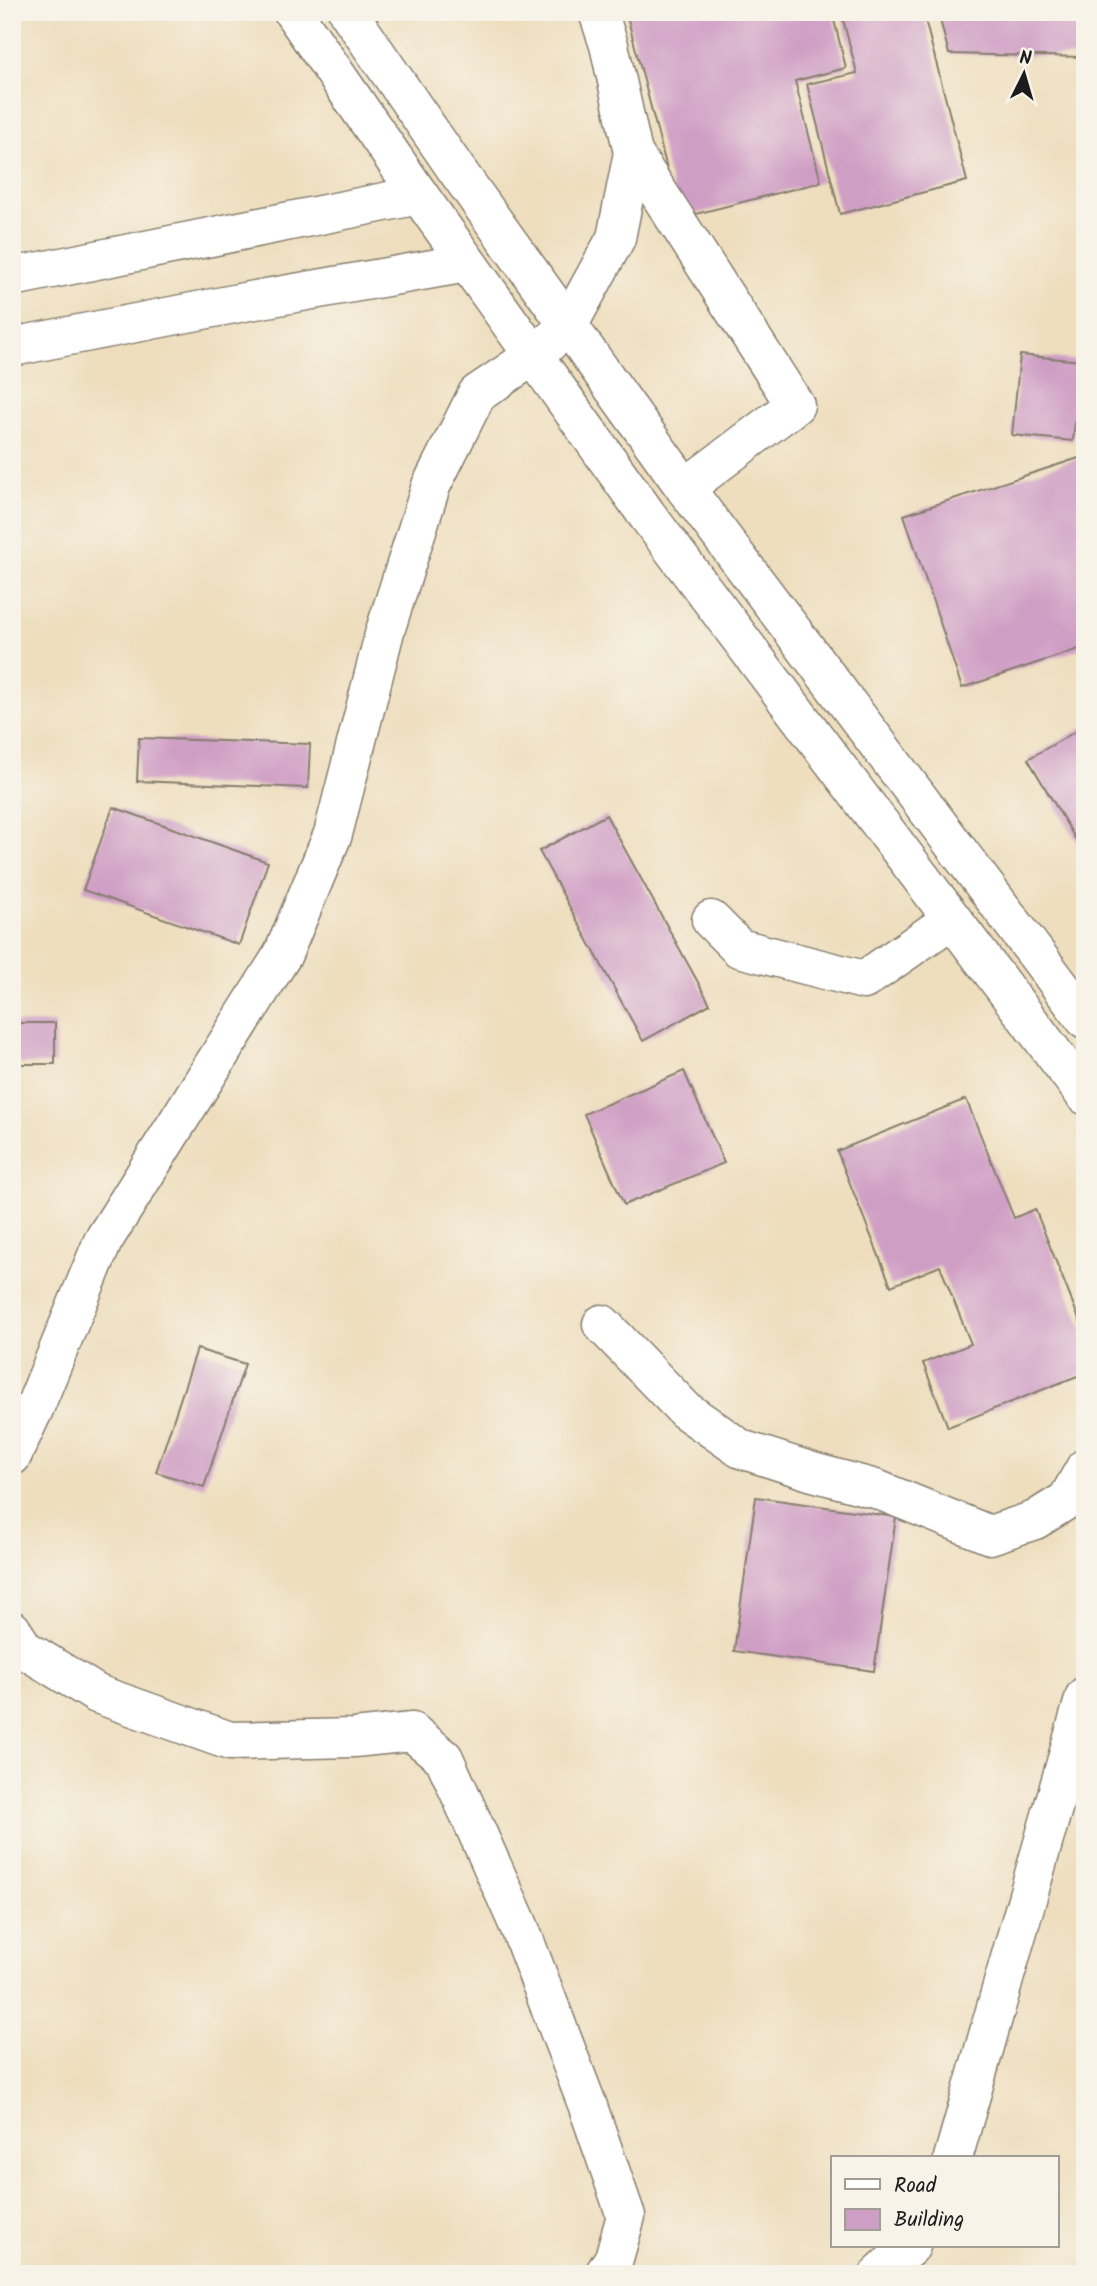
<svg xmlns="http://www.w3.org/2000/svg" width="1097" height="2286" viewBox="0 0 1097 2286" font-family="Kalam,sans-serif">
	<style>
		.building { fill: #cf9ec5 }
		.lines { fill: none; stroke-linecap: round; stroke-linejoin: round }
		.minor-casing { stroke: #857d6d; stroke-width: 41 }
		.highway-casing { stroke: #857d6d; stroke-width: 41 }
		.minor { stroke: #fff; stroke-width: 38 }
		.highway { stroke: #fff; stroke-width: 38 }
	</style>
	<rect width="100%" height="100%" fill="#f7f3e8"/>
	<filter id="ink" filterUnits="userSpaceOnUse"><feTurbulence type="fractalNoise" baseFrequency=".0143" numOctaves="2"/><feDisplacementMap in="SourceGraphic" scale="14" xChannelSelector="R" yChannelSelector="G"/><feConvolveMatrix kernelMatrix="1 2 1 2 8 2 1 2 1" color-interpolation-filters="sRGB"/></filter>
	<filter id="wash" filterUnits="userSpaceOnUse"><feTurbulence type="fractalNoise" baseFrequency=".00686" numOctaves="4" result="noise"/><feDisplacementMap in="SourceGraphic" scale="28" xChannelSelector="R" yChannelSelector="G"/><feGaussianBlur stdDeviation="1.57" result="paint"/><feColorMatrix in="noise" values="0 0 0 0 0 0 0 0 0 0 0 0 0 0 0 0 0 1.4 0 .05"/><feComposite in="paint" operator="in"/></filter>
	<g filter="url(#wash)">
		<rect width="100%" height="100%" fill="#eedebe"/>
		<g id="blocks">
			<g class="building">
				<path d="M 626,12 L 832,12 L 846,68 L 795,81 L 821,182 L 680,218 Z"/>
				<path d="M 841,12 L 923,12 L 967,181 L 840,214 L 807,84 L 857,73 Z"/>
				<path d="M 938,12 L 1085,12 L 1085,57 L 949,54 Z"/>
				<path d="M 1020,355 L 1081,361 L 1073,441 L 1012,435 Z"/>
				<path d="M 1085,456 L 1085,647 L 962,688 L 904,515 Z"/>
				<path d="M 1085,726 L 1085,855 L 1028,759 Z"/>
				<path d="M 139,738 L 310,744 L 308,788 L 137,781 Z"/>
				<path d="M 113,807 L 268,862 L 239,945 L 83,890 Z"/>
				<path d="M 606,815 L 710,1004 L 643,1041 L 539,851 Z"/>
				<rect x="12" y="1023" width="43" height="41"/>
				<path d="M 684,1071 L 724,1163 L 624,1205 L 584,1114 Z"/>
				<path d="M 966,1099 L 1014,1218 L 1035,1209 L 1085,1334 L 1085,1373 L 948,1427 L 923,1363 L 971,1344 L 940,1266 L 891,1286 L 837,1151 Z"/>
				<path d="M 197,1349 L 245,1364 L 204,1487 L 156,1472 Z"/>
				<path d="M 756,1497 L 896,1517 L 874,1671 L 734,1651 Z"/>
			</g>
		</g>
	</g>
	<g filter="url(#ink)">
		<use href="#blocks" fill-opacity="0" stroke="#857d6d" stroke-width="2"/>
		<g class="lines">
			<defs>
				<g id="minor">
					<path d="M 633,153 L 795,405 L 685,488"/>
					<path d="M 12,277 L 419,195"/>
					<path d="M 12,347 L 244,302 L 467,263"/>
					<path d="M 711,920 L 739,948 L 864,980 L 952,919"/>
					<path d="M 602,1324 L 685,1410 L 741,1449 L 813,1472 L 876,1489 L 990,1535 L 1035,1520 L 1067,1500 L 1085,1468"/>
					<path d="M 12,1456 L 34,1409 L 103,1241 L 283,954 L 333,834 L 385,631 L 431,486 L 477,394 L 533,356 L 568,326 L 616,238 L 633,153 L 609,45 L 598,12"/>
					<path d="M 12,1630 L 24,1649 L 97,1694 L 230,1741 L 354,1738 L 412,1732 L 444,1758 L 519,1926 L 587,2104 L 626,2216 L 614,2258 L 604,2274"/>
					<path d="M 953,2158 L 1085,1696"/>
					<path d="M 879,2274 L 911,2246"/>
				</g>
				<g id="highway">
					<path d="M 293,12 L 419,195 L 647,515 L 1085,1095"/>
					<path d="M 348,12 L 456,169 L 685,488 L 1085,1019"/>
				</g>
			</defs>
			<use href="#minor" class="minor-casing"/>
			<use href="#highway" class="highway-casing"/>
			<use href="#minor" class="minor"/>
			<use href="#highway" class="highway"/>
		</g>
	</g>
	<rect width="1097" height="2286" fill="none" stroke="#f7f3e8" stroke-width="42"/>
	<rect x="831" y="2156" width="228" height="91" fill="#f7f3e8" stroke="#9f9d96" stroke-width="2"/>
	<rect x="845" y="2179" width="35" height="10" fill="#ffffff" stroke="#9f9d96" stroke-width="2"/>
	<text x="894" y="2192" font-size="21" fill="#1c1c1c">Road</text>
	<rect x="845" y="2209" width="35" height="21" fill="#cf9ec5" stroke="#9f9d96" stroke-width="2"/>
	<text x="894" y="2226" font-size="21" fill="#1c1c1c">Building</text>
	<g transform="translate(1024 74) rotate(5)" stroke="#f7f3e8" stroke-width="5" paint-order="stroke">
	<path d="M0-5L12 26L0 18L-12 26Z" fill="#1c1c1c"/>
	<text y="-10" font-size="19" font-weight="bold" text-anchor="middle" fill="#1c1c1c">N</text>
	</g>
</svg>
